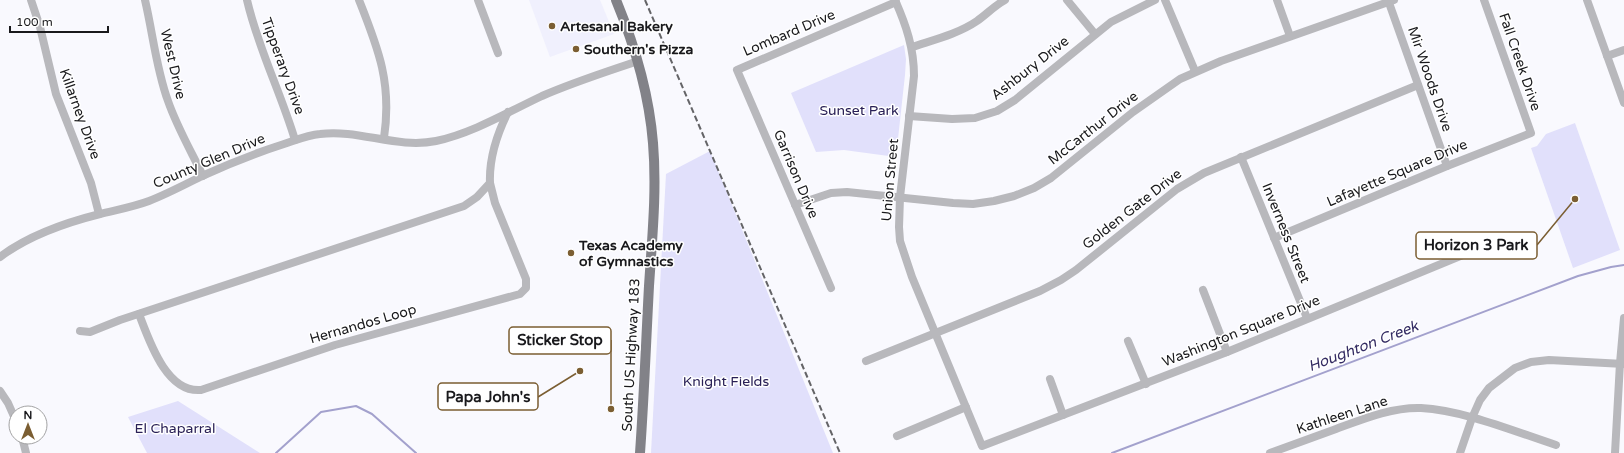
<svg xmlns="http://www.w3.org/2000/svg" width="1624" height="453" viewBox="0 0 1624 453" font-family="'Varela Round',sans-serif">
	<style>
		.built { fill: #f0f0fd }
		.green { fill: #e1e0fb }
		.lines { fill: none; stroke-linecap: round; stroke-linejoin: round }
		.stream { stroke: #a3a1cd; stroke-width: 2 }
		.minor { stroke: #b8b8bc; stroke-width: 8 }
		.major { stroke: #828288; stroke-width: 10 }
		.rail { stroke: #646467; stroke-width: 2; stroke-dasharray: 6 3; stroke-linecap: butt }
		.poi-dot { fill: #7b5e32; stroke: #fff; stroke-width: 1.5 }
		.labels { text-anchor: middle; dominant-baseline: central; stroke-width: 3; stroke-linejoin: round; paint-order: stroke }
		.poi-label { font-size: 14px; font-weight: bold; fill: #19191c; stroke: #fff; text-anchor: start }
		.street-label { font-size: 14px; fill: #19191c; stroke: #fff }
		.park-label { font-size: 14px; fill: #292056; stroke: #fff }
		.water-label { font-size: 15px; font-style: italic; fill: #332b62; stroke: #fff }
		.leader { fill: none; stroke: #7b5e32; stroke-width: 1.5 }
		.callout-dot { fill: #7b5e32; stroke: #fff; stroke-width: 1.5 }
		.callout { fill: #fff; stroke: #7b5e32; stroke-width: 1.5 }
		.callout-label { font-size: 15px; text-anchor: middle; font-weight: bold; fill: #19191c }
	</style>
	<rect width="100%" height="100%" fill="#f9f9fe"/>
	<path class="built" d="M 529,0 L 600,0 L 614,34 L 550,57 Z"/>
	<g class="green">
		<path d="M 904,45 L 906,59 L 905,75 L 896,157 L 844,150 L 816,152 L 791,93 Z"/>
		<path d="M 1575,123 L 1620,250 L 1573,268 L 1531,148 L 1537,146 L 1546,134 Z"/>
		<path d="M 710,151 L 833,453 L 651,453 L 666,174 Z"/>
		<path d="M 178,401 L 260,453 L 147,453 L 128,417 Z"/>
	</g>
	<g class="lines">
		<g class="stream">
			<path d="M 276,453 L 321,412 L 356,406 L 372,414 L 416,453"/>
			<path d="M 1112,453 L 1578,276 L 1611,267 L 1624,265"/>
		</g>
		<g class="minor">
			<path d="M 31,0 L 40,27 L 56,94 L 91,183 L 99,214"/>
			<path d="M 145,0 C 153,34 156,68 168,101 C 177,127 191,151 203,176"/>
			<path d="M 247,0 C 258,48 281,93 295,140"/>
			<path d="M 359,0 C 379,50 392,84 384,138"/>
			<path d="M 478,0 L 498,53"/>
			<path d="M 895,0 C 906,25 914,48 914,76 L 900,197 L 899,227 L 900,241 L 912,277 L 982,446 L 1227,352 L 1509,236"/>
			<path d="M 1067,0 L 1095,34"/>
			<path d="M 1165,0 L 1195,71"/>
			<path d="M 1277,0 L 1290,36"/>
			<path d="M 1388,0 L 1447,166"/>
			<path d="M 1587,0 L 1624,103"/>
			<path d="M 912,47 C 933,40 958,34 977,21 C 987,14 994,6 1005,0"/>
			<path d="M 1607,56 L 1624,50"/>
			<path d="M 909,116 L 952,119 L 975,118 L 997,111 L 1015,100 L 1111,22 L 1155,0"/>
			<path d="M 1241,157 L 1307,318"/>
			<path d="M 795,205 L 831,193 L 847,192 L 953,203 L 973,204 L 994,201 L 1014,196 L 1034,188 L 1051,178 L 1133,112 L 1180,79 L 1221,61 L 1394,0"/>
			<path d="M 1274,238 L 1447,166 L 1531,133 L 1484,0"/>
			<path d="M 0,257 C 29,235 64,223 100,214 C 116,210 133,207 149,201 C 167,194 184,185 202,176 C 228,164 256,153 284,144 C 296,140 308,135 320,134 C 359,129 397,149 436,141 C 473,133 508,112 542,96 C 574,82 606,72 638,61"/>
			<path d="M 831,288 L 737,70 L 896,2"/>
			<path d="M 1203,290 L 1227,352"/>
			<path d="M 139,314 C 149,340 166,393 201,390 L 335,345 L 520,294 L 526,288 L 526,279 L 495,203 L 490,183"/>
			<path d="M 80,331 L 90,332 L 120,320 L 464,206 L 477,197 L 490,183 C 489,159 497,134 508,112"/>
			<path d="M 1128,341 L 1146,384"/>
			<path d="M 866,361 L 1040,291 L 1061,280 L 1076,270 L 1177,189 L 1204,173 L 1418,85"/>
			<path d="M 1050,379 L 1063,415"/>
			<path d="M 0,391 L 8,403 L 16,421"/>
			<path d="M 897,436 L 966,407"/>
			<path d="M 22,437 L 26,453"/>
			<path d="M 1270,453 C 1292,445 1314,437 1336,429 C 1363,419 1392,407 1421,408 C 1463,410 1516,432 1556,445"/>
			<path d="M 1460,453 L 1472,418 L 1480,400 L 1489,388 L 1515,368 L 1531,362 L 1549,360 L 1624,364"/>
			<path d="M 1615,453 L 1620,363 L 1624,318"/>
		</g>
		<path class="major" d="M 616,0 C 635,46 649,93 653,143 C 657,191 652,239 649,286 C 646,342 644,397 640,453"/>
		<path class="rail" d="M 645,0 L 840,453"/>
	</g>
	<g class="poi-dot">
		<circle cx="552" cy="26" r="4"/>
		<circle cx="576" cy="49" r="4"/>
		<circle cx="571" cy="253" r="4"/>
	</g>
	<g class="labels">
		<g class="poi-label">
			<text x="560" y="26">Artesanal Bakery</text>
			<text x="584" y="49">Southern's Pizza</text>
			<text x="579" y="245">Texas Academy<tspan x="579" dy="16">of Gymnastics</tspan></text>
		</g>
		<g class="street-label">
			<text transform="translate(789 33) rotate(-23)">Lombard Drive</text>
			<text transform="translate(1520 62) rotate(71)">Fall Creek Drive</text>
			<text transform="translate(173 64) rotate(77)">West Drive</text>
			<text transform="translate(283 66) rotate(70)">Tipperary Drive</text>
			<text transform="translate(1030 68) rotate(-38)">Ashbury Drive</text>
			<text transform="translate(1430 79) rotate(71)">Mir Woods Drive</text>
			<text transform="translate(80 114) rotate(70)">Killarney Drive</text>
			<text transform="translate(1093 128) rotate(-38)">McCarthur Drive</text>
			<text transform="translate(209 161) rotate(-23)">County Glen Drive</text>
			<text transform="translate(1397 173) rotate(-23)">Lafayette Square Drive</text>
			<text transform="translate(796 174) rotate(67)">Garrison Drive</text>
			<text transform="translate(890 180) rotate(-85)">Union Street</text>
			<text transform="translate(1132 209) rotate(-38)">Golden Gate Drive</text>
			<text transform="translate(1286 233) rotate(68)">Inverness Street</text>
			<text transform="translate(363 324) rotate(-16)">Hernandos Loop</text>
			<text transform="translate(1241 331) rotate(-22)">Washington Square Drive</text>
			<text transform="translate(631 355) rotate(-87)">South US Highway 183</text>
			<text transform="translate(1342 415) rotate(-18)">Kathleen Lane</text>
		</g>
		<g class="park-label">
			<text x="859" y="110">Sunset Park</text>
			<text x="726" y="381">Knight Fields</text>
			<text x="175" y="428">El Chaparral</text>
		</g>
		<g class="water-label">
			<text transform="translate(1363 346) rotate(-21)">Houghton Creek</text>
		</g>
	</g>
	<path class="leader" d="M1575 199L1537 245M611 409L611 340M580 371L538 397"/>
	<g class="callout-dot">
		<circle cx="1575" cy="199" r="4"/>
		<circle cx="611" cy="409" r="4"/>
		<circle cx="580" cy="371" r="4"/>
	</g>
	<g class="callout">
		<rect x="1416" y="232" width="121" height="27" rx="4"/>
		<rect x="509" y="327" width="102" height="27" rx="4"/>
		<rect x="438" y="383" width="100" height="27" rx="4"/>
	</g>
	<g class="callout-label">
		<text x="1476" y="250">Horizon 3 Park</text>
		<text x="560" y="345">Sticker Stop</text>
		<text x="488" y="402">Papa John's</text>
	</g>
	<g transform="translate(28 425)"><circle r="19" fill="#ffffff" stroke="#a3a3a4"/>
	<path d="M0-3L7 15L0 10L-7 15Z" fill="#7b5e32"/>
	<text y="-6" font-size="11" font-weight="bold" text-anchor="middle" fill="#19191c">N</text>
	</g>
	<path d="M10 26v6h98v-6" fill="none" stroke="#19191c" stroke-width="2"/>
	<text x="16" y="26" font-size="12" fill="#19191c" stroke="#ffffff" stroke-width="3" paint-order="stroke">100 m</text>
</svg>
